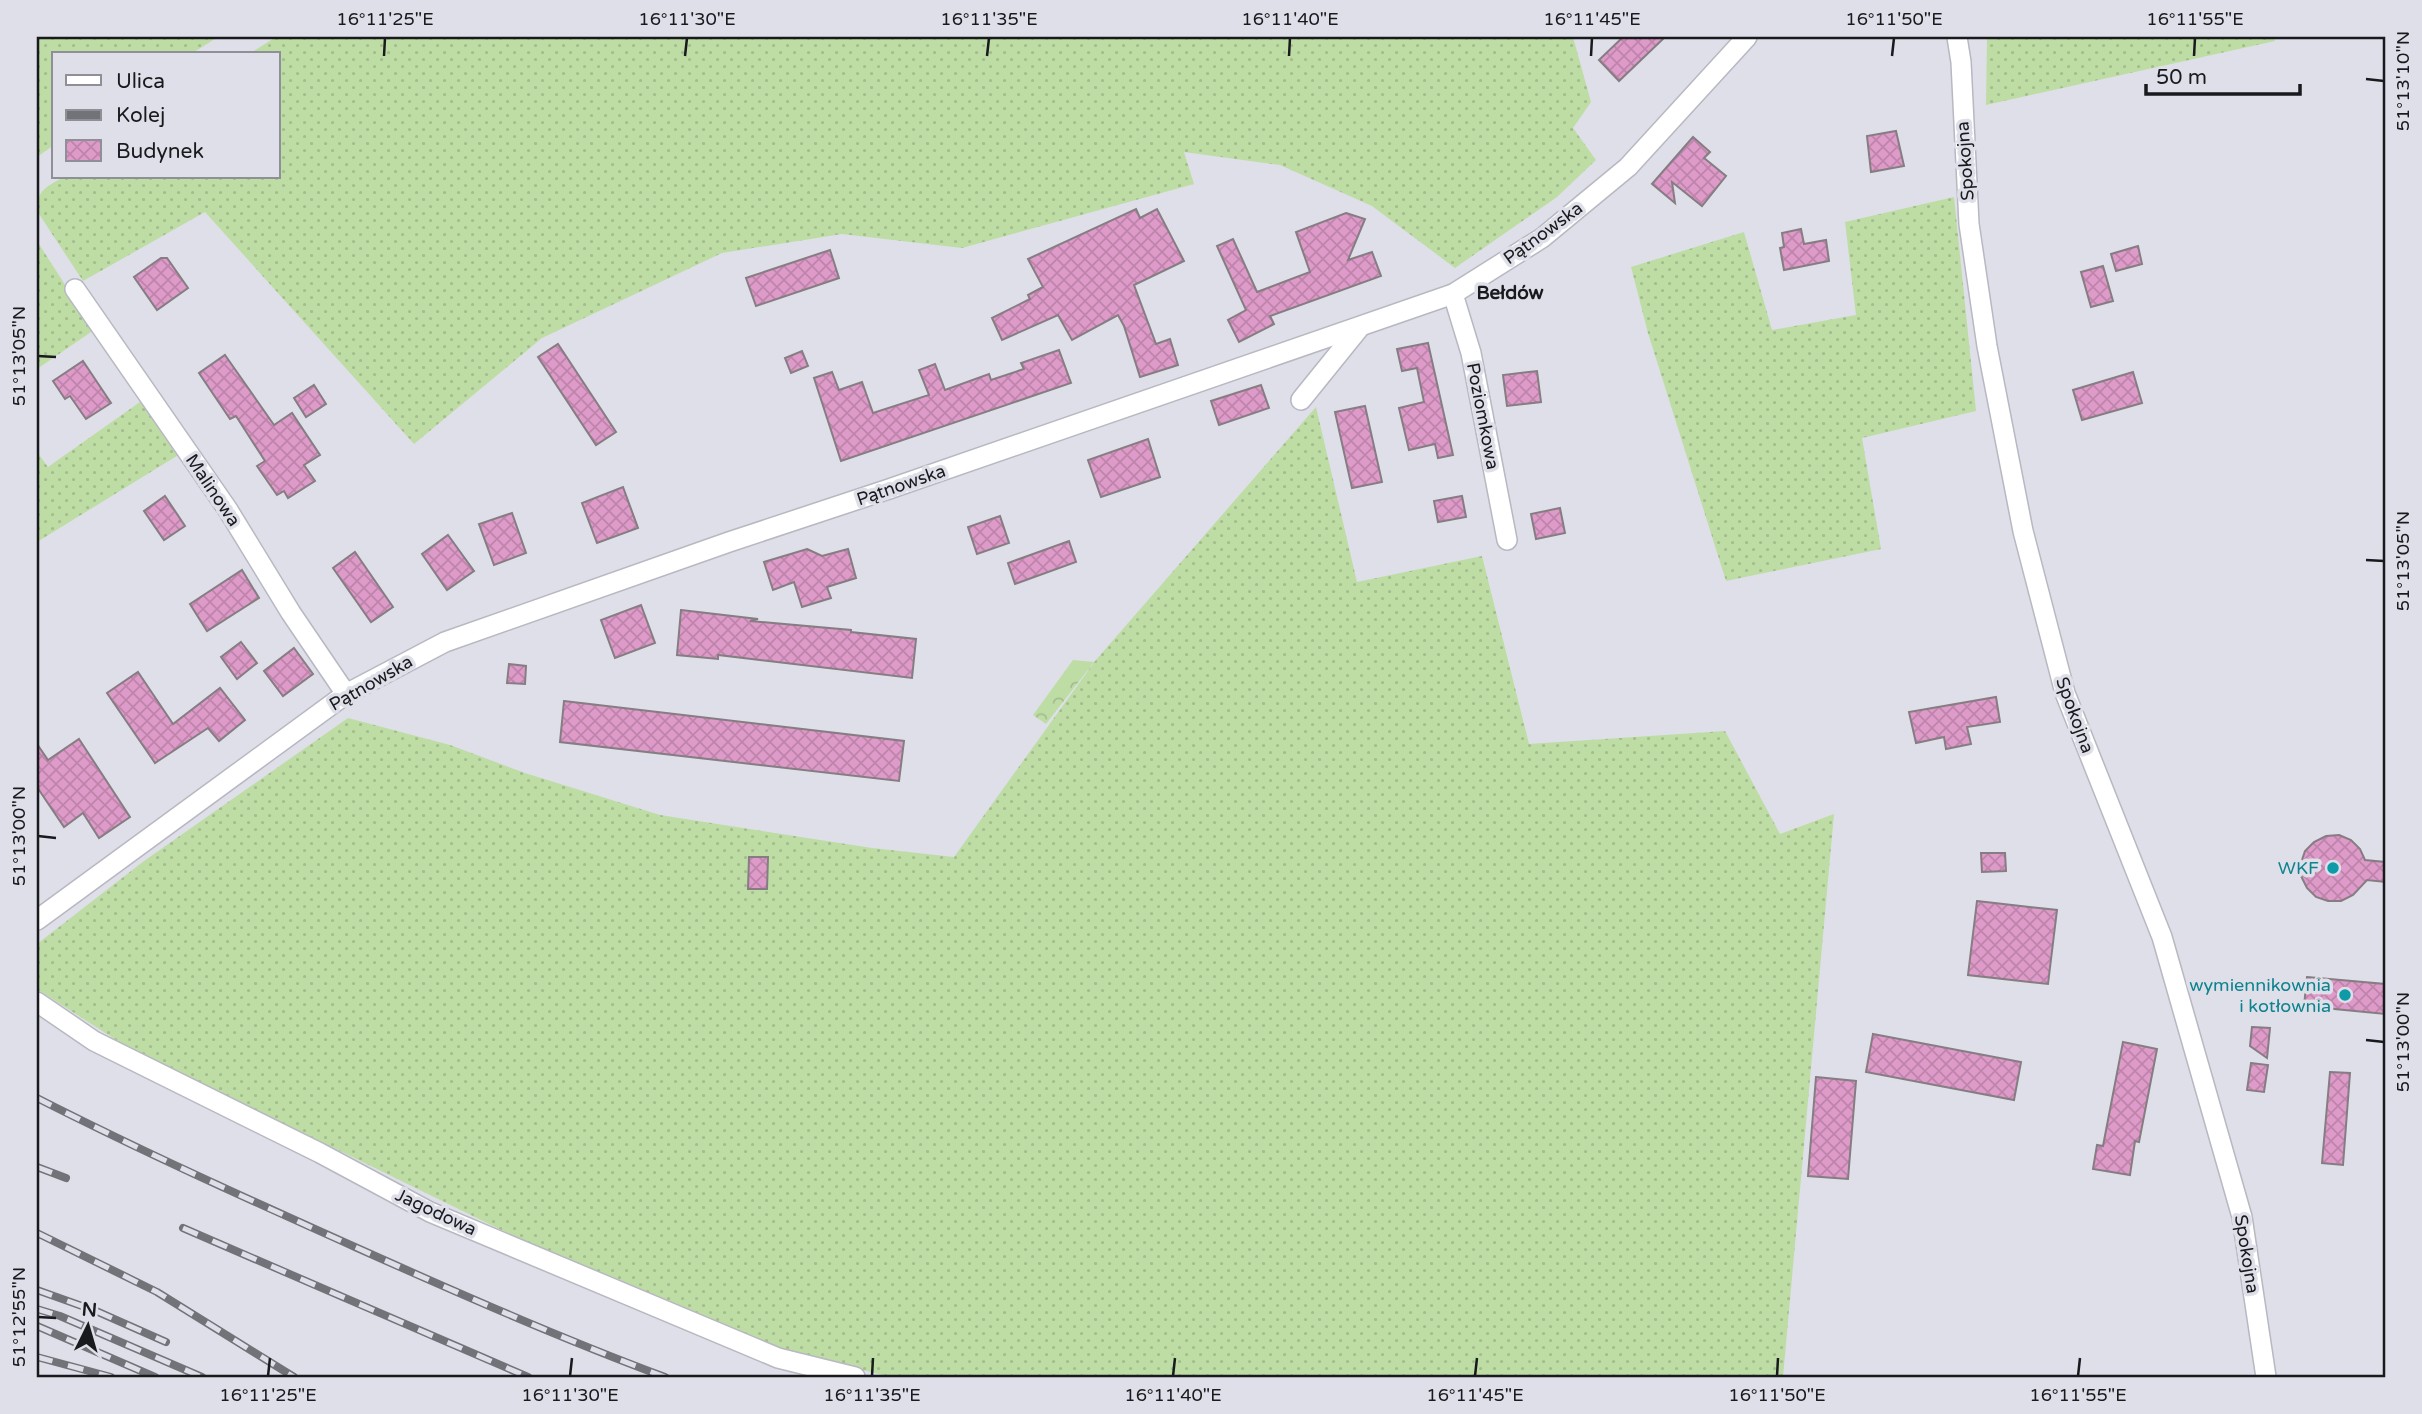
<svg xmlns="http://www.w3.org/2000/svg" width="2422" height="1414" viewBox="0 0 2422 1414" font-family="'Varela Round',sans-serif">
	<style>
		.grass { fill: url(#grass-dots) }
		.park { fill: url(#park-crowns) }
		.building { fill: url(#building-cross-hatch); stroke: #857d82; stroke-width: 2 }
		.lines { fill: none; stroke-linecap: round; stroke-linejoin: round }
		.minor-casing { stroke: #b7b8c1; stroke-width: 22 }
		.minor { stroke: #fff; stroke-width: 19 }
		.rail-casing { stroke: #727379; stroke-width: 8 }
		.rail { stroke: #dedfe8; stroke-width: 5; stroke-dasharray: 16; stroke-linecap: butt }
		.ticks { fill: none; stroke: #191a1d; stroke-width: 2.5 }
		.culture-dot { fill: #0f9aa8; stroke: #dedfe8; stroke-width: 2.5 }
		.labels { text-anchor: middle; dominant-baseline: central; stroke-width: 7; stroke-linejoin: round; paint-order: stroke }
		.street-label { font-size: 18px; fill: #191a1d; stroke: #dedfe8 }
		.culture-label { font-size: 18px; fill: #0d838f; stroke: #dedfe8; text-anchor: end }
		.neighbourhood-label { font-size: 19px; font-weight: bold; fill: #191a1d; stroke: #dedfe8 }
		.neatline { fill: none; stroke: #191a1d; stroke-width: 2.5 }
		.ticks-label { font-size: 18px; text-anchor: middle; fill: #191a1d }
	</style>
	<defs>
		<pattern id="grass-dots" width="8" height="8" patternUnits="userSpaceOnUse" patternTransform="scale(1.75)"><rect width="8" height="8" fill="#bedda4"/><path d="M2 2h.1M6 6h.1" fill="none" stroke="#a3bd8d" stroke-width="1.8" stroke-linecap="round"/></pattern>
		<pattern id="park-crowns" width="20" height="18" patternUnits="userSpaceOnUse" patternTransform="scale(1.75)"><rect width="20" height="18" fill="#bedda4"/><path d="M2 6a3 3 0 1 1 6 0M12 15a3 3 0 1 1 6 0" fill="none" stroke="#a3bd8d"/></pattern>
		<pattern id="building-cross-hatch" width="8" height="8" patternUnits="userSpaceOnUse" patternTransform="scale(1.75)"><rect width="8" height="8" fill="#de9ac8"/><path d="M0 0l8 8M0 8l8-8" fill="none" stroke="#be84ab"/></pattern>
	</defs>
	<rect width="100%" height="100%" fill="#dedfe8"/>
	<g class="grass">
		<path d="M 37,37 L 218,37 L 191,54 L 54,54 L 54,145 L 37,157 Z"/>
		<path d="M 276,37 L 1573,37 L 1591,102 L 1573,128 L 1596,160 L 1557,197 L 1455,268 L 1372,206 L 1280,165 L 1184,152 L 1194,184 L 962,248 L 842,234 L 722,253 L 542,338 L 414,444 L 205,212 L 83,281 L 37,211 C 37,189 46,188 63,177 L 278,177 L 278,54 L 249,54 Z"/>
		<path d="M 1987,37 L 2274,37 L 2275,41 L 1986,105 Z"/>
		<path d="M 1954,197 L 1976,411 L 1862,438 L 1881,549 L 1726,581 L 1648,333 L 1631,267 L 1744,232 L 1772,330 L 1856,315 L 1845,222 Z"/>
		<path d="M 37,241 L 94,330 L 37,369 Z"/>
		<path d="M 140,402 L 180,454 L 37,542 L 37,452 L 48,467 Z"/>
		<path d="M 1316,407 L 1357,582 L 1482,556 L 1529,744 L 1725,731 L 1780,834 L 1834,814 L 1783,1377 L 886,1376 L 783,1349 L 540,1249 L 124,1045 L 37,989 L 37,944 L 144,861 L 348,718 L 450,745 L 525,773 L 660,815 L 872,848 L 954,857 L 1095,661 Z"/>
	</g>
	<path class="park" d="M 1073,660 L 1094,662 L 1046,724 L 1033,715 Z"/>
	<g class="building">
		<path d="M 1623,37 L 1665,37 L 1619,81 L 1599,60 Z"/>
		<path d="M 1896,131 L 1904,166 L 1871,172 L 1867,136 Z"/>
		<path d="M 1693,137 L 1710,152 L 1704,158 L 1726,176 L 1702,206 L 1672,182 L 1675,203 L 1652,184 Z"/>
		<path d="M 1136,209 L 1140,218 L 1157,209 L 1184,261 L 1134,285 L 1156,344 L 1170,339 L 1178,365 L 1140,377 L 1124,326 L 1118,315 L 1072,340 L 1058,315 L 1002,340 L 992,318 L 1030,299 L 1028,295 L 1043,287 L 1028,259 Z"/>
		<path d="M 1346,213 L 1365,219 L 1348,260 L 1372,252 L 1381,276 L 1270,316 L 1274,324 L 1239,342 L 1228,320 L 1246,310 L 1217,246 L 1233,239 L 1257,292 L 1310,272 L 1296,232 Z"/>
		<path d="M 1801,229 L 1804,244 L 1826,240 L 1829,261 L 1784,270 L 1780,248 L 1784,247 L 1782,233 Z"/>
		<path d="M 2138,246 L 2142,264 L 2116,271 L 2111,254 Z"/>
		<path d="M 830,250 L 839,278 L 756,306 L 746,278 Z"/>
		<path d="M 161,258 L 167,258 L 188,288 L 157,310 L 134,277 Z"/>
		<path d="M 2103,266 L 2113,301 L 2091,307 L 2081,272 Z"/>
		<path d="M 1428,343 L 1453,455 L 1438,458 L 1435,444 L 1409,450 L 1399,408 L 1424,402 L 1417,368 L 1402,371 L 1397,349 Z"/>
		<path d="M 558,344 L 616,432 L 596,445 L 538,357 Z"/>
		<path d="M 1059,350 L 1071,383 L 841,461 L 814,378 L 832,372 L 839,390 L 862,382 L 873,413 L 929,395 L 919,370 L 935,364 L 945,390 L 989,374 L 991,380 L 1024,369 L 1021,363 Z"/>
		<path d="M 802,351 L 808,366 L 791,373 L 785,358 Z"/>
		<path d="M 225,355 L 274,425 L 292,413 L 320,455 L 304,465 L 315,481 L 288,498 L 284,491 L 277,495 L 257,466 L 265,461 L 236,416 L 230,419 L 199,373 Z"/>
		<path d="M 83,361 L 111,403 L 86,419 L 70,396 L 65,399 L 53,381 Z"/>
		<path d="M 1537,371 L 1541,402 L 1507,406 L 1503,375 Z"/>
		<path d="M 2133,372 L 2142,403 L 2082,420 L 2073,390 Z"/>
		<path d="M 314,385 L 326,404 L 306,417 L 294,398 Z"/>
		<path d="M 1261,385 L 1269,408 L 1219,425 L 1211,401 Z"/>
		<path d="M 1365,406 L 1382,482 L 1352,488 L 1335,412 Z"/>
		<path d="M 1148,439 L 1160,477 L 1101,497 L 1088,460 Z"/>
		<path d="M 623,487 L 638,528 L 597,543 L 582,503 Z"/>
		<path d="M 165,496 L 185,526 L 164,540 L 144,511 Z"/>
		<path d="M 1462,496 L 1466,517 L 1438,522 L 1434,501 Z"/>
		<path d="M 1560,508 L 1565,533 L 1536,539 L 1531,514 Z"/>
		<path d="M 512,513 L 526,553 L 494,565 L 479,524 Z"/>
		<path d="M 1000,516 L 1009,543 L 977,554 L 968,527 Z"/>
		<path d="M 448,535 L 474,571 L 447,590 L 422,554 Z"/>
		<path d="M 1069,541 L 1076,562 L 1015,584 L 1008,563 Z"/>
		<path d="M 807,549 L 822,556 L 848,549 L 856,578 L 827,587 L 831,598 L 802,607 L 794,582 L 773,590 L 764,562 Z"/>
		<path d="M 355,552 L 393,607 L 371,622 L 333,568 Z"/>
		<path d="M 242,570 L 259,598 L 207,631 L 190,604 Z"/>
		<path d="M 641,605 L 655,643 L 615,658 L 601,620 Z"/>
		<path d="M 681,610 L 758,619 L 750,621 L 851,630 L 851,632 L 916,639 L 912,678 L 718,655 L 718,659 L 677,655 Z"/>
		<path d="M 241,642 L 257,663 L 237,679 L 221,657 Z"/>
		<path d="M 294,648 L 313,674 L 283,696 L 264,671 Z"/>
		<path d="M 509,664 L 526,666 L 525,684 L 507,683 Z"/>
		<path d="M 138,672 L 173,724 L 220,688 L 245,720 L 219,741 L 208,728 L 155,763 L 107,693 Z"/>
		<path d="M 1996,697 L 2000,722 L 1967,727 L 1971,744 L 1946,749 L 1944,737 L 1916,743 L 1909,712 Z"/>
		<path d="M 564,701 L 904,741 L 899,781 L 560,742 Z"/>
		<path d="M 79,739 L 130,817 L 99,838 L 83,813 L 64,827 L 37,787 L 37,744 L 48,760 Z"/>
		<path d="M 2339,835 L 2351,840 L 2360,849 L 2365,860 L 2385,862 L 2385,882 L 2367,880 L 2353,895 L 2341,901 L 2328,901 L 2316,897 L 2307,888 L 2301,876 L 2301,863 L 2305,851 L 2314,842 L 2326,836 Z"/>
		<path d="M 1981,853 L 2005,853 L 2006,871 L 1982,872 Z"/>
		<path d="M 749,857 L 768,857 L 767,889 L 748,889 Z"/>
		<path d="M 1977,901 L 2057,910 L 2048,984 L 1968,975 Z"/>
		<path d="M 2307,977 L 2385,984 L 2385,1014 L 2304,1006 Z"/>
		<path d="M 2252,1027 L 2270,1028 L 2267,1058 L 2250,1046 Z"/>
		<path d="M 1873,1034 L 2021,1062 L 2014,1100 L 1866,1072 Z"/>
		<path d="M 2123,1042 L 2157,1049 L 2139,1142 L 2135,1141 L 2130,1175 L 2093,1169 L 2097,1145 L 2103,1146 Z"/>
		<path d="M 2251,1063 L 2268,1065 L 2264,1092 L 2247,1090 Z"/>
		<path d="M 2330,1072 L 2350,1073 L 2343,1165 L 2322,1163 Z"/>
		<path d="M 1816,1077 L 1856,1081 L 1848,1179 L 1808,1176 Z"/>
	</g>
	<g class="lines">
		<defs>
			<g id="minor">
				<path d="M 1957,37 L 1961,62 L 1969,224 L 1987,346 L 2023,531 L 2065,693 L 2162,937 L 2242,1217 L 2266,1377"/>
				<path d="M 75,289 L 228,510 L 291,613 L 346,694"/>
				<path d="M 1453,294 L 1471,353 L 1507,540"/>
				<path d="M 1301,400 L 1360,327"/>
				<path d="M 37,920 L 346,694 L 445,642 L 729,542 L 889,489 L 1453,294 L 1542,238 L 1628,167 L 1747,37"/>
				<path d="M 37,1002 L 94,1041 L 320,1153 L 430,1212 L 778,1358 L 855,1377"/>
			</g>
		</defs>
		<use href="#minor" class="minor-casing"/>
		<use href="#minor" class="minor"/>
		<defs>
			<g id="rail">
				<path d="M 37,1098 C 141,1151 248,1199 355,1247 C 458,1293 560,1338 665,1377"/>
				<path d="M 37,1167 L 66,1178"/>
				<path d="M 183,1228 L 528,1377"/>
				<path d="M 37,1233 L 157,1292 L 294,1377"/>
				<path d="M 37,1290 L 96,1311 L 166,1342"/>
				<path d="M 37,1309 L 60,1316 L 202,1377"/>
				<path d="M 37,1326 L 155,1377"/>
				<path d="M 37,1357 L 111,1377"/>
			</g>
		</defs>
		<use href="#rail" class="rail-casing"/>
		<use href="#rail" class="rail"/>
	</g>
	<path class="ticks" d="M 384,56 L 385,38M 685,56 L 687,38M 987,56 L 989,38M 1289,56 L 1290,38M 1591,56 L 1592,38M 1892,56 L 1894,38M 2194,56 L 2195,38M 2366,79 L 2384,81M 38,356 L 56,357M 2366,560 L 2384,561M 38,836 L 56,838M 2366,1040 L 2384,1042M 38,1317 L 56,1318M 268,1376 L 270,1358M 570,1376 L 572,1358M 872,1376 L 873,1358M 1173,1376 L 1175,1358M 1475,1376 L 1477,1358M 1777,1376 L 1778,1358M 2078,1376 L 2080,1358"/>
	<g class="culture-dot">
		<circle cx="2333" cy="868" r="7"/>
		<circle cx="2345" cy="995" r="7"/>
	</g>
	<g class="labels">
		<g class="street-label">
			<text transform="translate(1965 161) rotate(-94)">Spokojna</text>
			<text transform="translate(1543 233) rotate(-36)">Pątnowska</text>
			<text transform="translate(1483 416) rotate(79)">Poziomkowa</text>
			<text transform="translate(901 485) rotate(-19)">Pątnowska</text>
			<text transform="translate(213 490) rotate(56)">Malinowa</text>
			<text transform="translate(371 683) rotate(-30)">Pątnowska</text>
			<text transform="translate(2075 715) rotate(70)">Spokojna</text>
			<text transform="translate(436 1212) rotate(25)">Jagodowa</text>
			<text transform="translate(2247 1254) rotate(81)">Spokojna</text>
		</g>
		<g class="culture-label">
			<text x="2319" y="868">WKF</text>
			<text x="2331" y="985">wymiennikownia<tspan x="2331" dy="21">i kotłownia</tspan></text>
		</g>
		<g class="neighbourhood-label">
			<text x="1510" y="293">Bełdów</text>
		</g>
	</g>
	<rect width="2422" height="1414" fill="none" stroke="#dedfe8" stroke-width="77"/>
	<rect x="52" y="52" width="228" height="126" fill="#dedfe8" stroke="#8f9097" stroke-width="2"/>
	<rect x="66" y="75" width="35" height="10" fill="#ffffff" stroke="#8f9097" stroke-width="2"/>
	<text x="116" y="88" font-size="21" fill="#191a1d">Ulica</text>
	<rect x="66" y="110" width="35" height="10" fill="#727379" stroke="#8f9097" stroke-width="2"/>
	<text x="116" y="122" font-size="21" fill="#191a1d">Kolej</text>
	<rect x="66" y="140" width="35" height="21" fill="url(#building-cross-hatch)" stroke="#8f9097" stroke-width="2"/>
	<text x="116" y="158" font-size="21" fill="#191a1d">Budynek</text>
	<g transform="translate(88 1326) rotate(5)" stroke="#dedfe8" stroke-width="5" paint-order="stroke">
	<path d="M0-5L12 26L0 18L-12 26Z" fill="#191a1d"/>
	<text y="-10" font-size="19" font-weight="bold" text-anchor="middle" fill="#191a1d">N</text>
	</g>
	<path d="M2146 84v10h154v-10" fill="none" stroke="#191a1d" stroke-width="3.5"/>
	<text x="2156" y="84" font-size="21" fill="#191a1d" stroke="#dedfe8" stroke-width="5" paint-order="stroke">50 m</text>
	<rect x="38" y="38" width="2346" height="1338" class="neatline"/>
	<g class="ticks-label">
		<text x="385" y="25">16°11'25"E</text>
		<text x="687" y="25">16°11'30"E</text>
		<text x="989" y="25">16°11'35"E</text>
		<text x="1290" y="25">16°11'40"E</text>
		<text x="1592" y="25">16°11'45"E</text>
		<text x="1894" y="25">16°11'50"E</text>
		<text x="2195" y="25">16°11'55"E</text>
		<text transform="translate(2403 81) rotate(-90)" y="6">51°13'10"N</text>
		<text transform="translate(19 356) rotate(-90)" y="6">51°13'05"N</text>
		<text transform="translate(2403 561) rotate(-90)" y="6">51°13'05"N</text>
		<text transform="translate(19 836) rotate(-90)" y="6">51°13'00"N</text>
		<text transform="translate(2403 1042) rotate(-90)" y="6">51°13'00"N</text>
		<text transform="translate(19 1317) rotate(-90)" y="6">51°12'55"N</text>
		<text x="268" y="1401">16°11'25"E</text>
		<text x="570" y="1401">16°11'30"E</text>
		<text x="872" y="1401">16°11'35"E</text>
		<text x="1173" y="1401">16°11'40"E</text>
		<text x="1475" y="1401">16°11'45"E</text>
		<text x="1777" y="1401">16°11'50"E</text>
		<text x="2078" y="1401">16°11'55"E</text>
	</g>
</svg>
